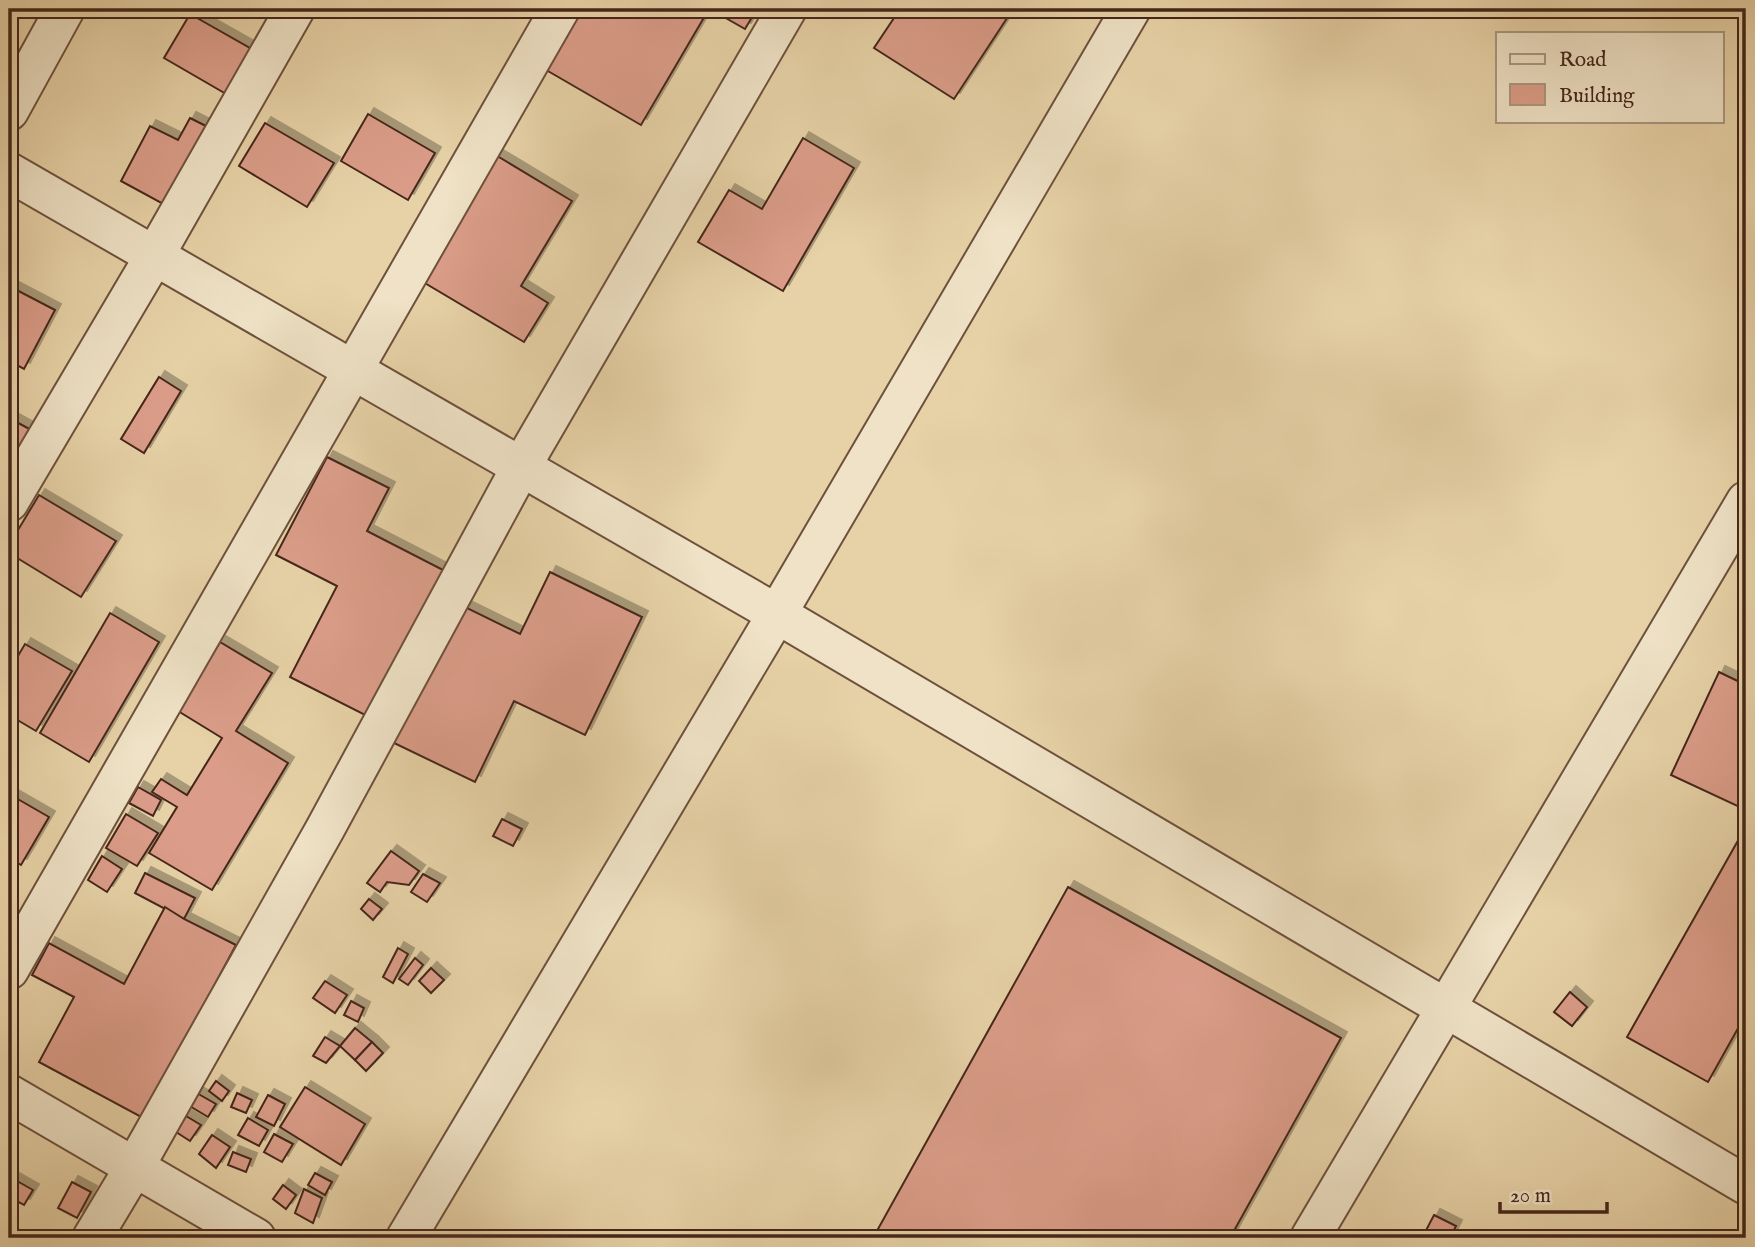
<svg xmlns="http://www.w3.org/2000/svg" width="1755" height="1247" viewBox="0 0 1755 1247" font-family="'IM FELL English',serif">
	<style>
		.building { fill: #db9d89; stroke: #45261a; stroke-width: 2; filter: url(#shadow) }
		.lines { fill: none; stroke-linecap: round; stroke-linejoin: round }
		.minor-casing { stroke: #6e513d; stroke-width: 42 }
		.minor { stroke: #efe2c6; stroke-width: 38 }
	</style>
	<defs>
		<filter id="shadow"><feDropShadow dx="6" dy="-6" stdDeviation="0" flood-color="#0004"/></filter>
	</defs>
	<rect width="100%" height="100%" fill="#e7d2a7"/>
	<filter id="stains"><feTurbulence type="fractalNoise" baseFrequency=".00286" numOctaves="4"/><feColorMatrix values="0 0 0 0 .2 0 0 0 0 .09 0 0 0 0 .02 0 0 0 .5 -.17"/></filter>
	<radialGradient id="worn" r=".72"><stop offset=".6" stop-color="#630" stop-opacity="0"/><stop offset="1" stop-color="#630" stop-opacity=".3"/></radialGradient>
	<g class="building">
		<path d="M 574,9 L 709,9 L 641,125 L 541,67 Z"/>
		<path d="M 710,9 L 757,9 L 745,29 Z"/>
		<path d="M 900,9 L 1013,9 L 954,99 L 874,48 Z"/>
		<path d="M 190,14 L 259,53 L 233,98 L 164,58 Z"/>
		<path d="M 368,114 L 435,153 L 408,200 L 341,161 Z"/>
		<path d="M 190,118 L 208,127 L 165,205 L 121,181 L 150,126 L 178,140 Z"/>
		<path d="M 265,123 L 334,163 L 307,207 L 239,166 Z"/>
		<path d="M 803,138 L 854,168 L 783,291 L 698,242 L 729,190 L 762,209 Z"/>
		<path d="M 494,154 L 572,201 L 521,286 L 548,303 L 524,342 L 418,279 Z"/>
		<path d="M 9,286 L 55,310 L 24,369 L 9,361 Z"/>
		<path d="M 159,377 L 181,391 L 144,453 L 121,439 Z"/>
		<path d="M 9,418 L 35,432 L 9,480 Z"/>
		<path d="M 327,457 L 389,488 L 367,531 L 445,571 L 369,717 L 290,677 L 337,586 L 276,555 Z"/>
		<path d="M 39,495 L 116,541 L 81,597 L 9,553 L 9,545 Z"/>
		<path d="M 550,572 L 642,617 L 585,735 L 514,701 L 475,782 L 392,742 L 459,604 L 520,634 Z"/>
		<path d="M 110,613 L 159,642 L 89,762 L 40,733 Z"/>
		<path d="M 220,642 L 272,673 L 236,731 L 288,763 L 212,890 L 149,853 L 177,807 L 152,792 L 161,779 L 187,795 L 222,738 L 178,711 Z"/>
		<path d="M 25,644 L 72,671 L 36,731 L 9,715 L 9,671 Z"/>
		<path d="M 1719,672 L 1746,685 L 1746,810 L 1671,775 Z"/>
		<path d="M 138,787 L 161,800 L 153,816 L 129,803 Z"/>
		<path d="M 9,794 L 49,817 L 21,865 L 9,858 Z"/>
		<path d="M 126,814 L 158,833 L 137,866 L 106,848 Z"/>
		<path d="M 502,819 L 522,829 L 513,846 L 493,836 Z"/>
		<path d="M 1744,830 L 1746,832 L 1746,1014 L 1708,1082 L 1627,1037 Z"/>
		<path d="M 391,851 L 419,871 L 409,885 L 387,882 L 380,892 L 367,883 Z"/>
		<path d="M 102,856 L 122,869 L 107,892 L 88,880 Z"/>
		<path d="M 145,873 L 195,898 L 184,919 L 135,893 Z"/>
		<path d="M 423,874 L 440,883 L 427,902 L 411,892 Z"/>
		<path d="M 1068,887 L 1341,1038 L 1230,1238 L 873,1238 Z"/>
		<path d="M 369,899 L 382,909 L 373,920 L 361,909 Z"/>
		<path d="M 165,907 L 184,919 L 236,945 L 143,1118 L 39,1062 L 74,997 L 32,975 L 49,943 L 124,984 Z"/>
		<path d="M 398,948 L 408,954 L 393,983 L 383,977 Z"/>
		<path d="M 415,958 L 423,965 L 408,985 L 399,979 Z"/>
		<path d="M 431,968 L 444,980 L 431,993 L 419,981 Z"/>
		<path d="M 325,981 L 347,995 L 335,1013 L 313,998 Z"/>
		<path d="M 1570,992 L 1587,1007 L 1572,1026 L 1554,1012 Z"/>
		<path d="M 351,1001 L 364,1008 L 358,1022 L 344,1015 Z"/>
		<path d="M 355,1028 L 372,1042 L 355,1060 L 340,1046 Z"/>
		<path d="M 325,1037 L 340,1046 L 326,1063 L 313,1056 Z"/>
		<path d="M 372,1042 L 383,1053 L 366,1071 L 355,1060 Z"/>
		<path d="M 216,1081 L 229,1091 L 222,1101 L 209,1091 Z"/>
		<path d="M 305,1087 L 365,1124 L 341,1165 L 280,1127 Z"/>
		<path d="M 195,1092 L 216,1104 L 208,1117 L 188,1105 Z"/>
		<path d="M 237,1093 L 252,1100 L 246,1113 L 231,1107 Z"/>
		<path d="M 268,1095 L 285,1104 L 274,1126 L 256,1117 Z"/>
		<path d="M 186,1116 L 201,1125 L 190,1141 L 176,1132 Z"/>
		<path d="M 248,1118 L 268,1130 L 259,1146 L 238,1135 Z"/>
		<path d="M 274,1134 L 293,1144 L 282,1162 L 264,1152 Z"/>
		<path d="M 212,1135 L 230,1147 L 216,1168 L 199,1154 Z"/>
		<path d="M 233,1152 L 251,1159 L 246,1172 L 228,1165 Z"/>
		<path d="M 315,1173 L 332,1182 L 325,1195 L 308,1185 Z"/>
		<path d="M 10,1177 L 33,1190 L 24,1205 L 9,1197 Z"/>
		<path d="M 72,1182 L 91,1192 L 77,1218 L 58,1208 Z"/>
		<path d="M 283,1185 L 296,1195 L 286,1209 L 273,1199 Z"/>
		<path d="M 304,1189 L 322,1198 L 313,1223 L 295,1213 Z"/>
		<path d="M 1434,1215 L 1456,1226 L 1450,1238 L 1422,1238 Z"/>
	</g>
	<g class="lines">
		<defs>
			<g id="minor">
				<path d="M 9,111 L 65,9"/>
				<path d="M 9,172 L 777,614 L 1746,1185"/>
				<path d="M 9,502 L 155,255 L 295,9"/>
				<path d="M 9,970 L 560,9"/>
				<path d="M 9,1094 L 256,1238"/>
				<path d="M 92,1238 L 134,1168 L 325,829 L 521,467 L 787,9"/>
				<path d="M 406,1238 L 777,614 L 1131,9"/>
				<path d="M 1310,1238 L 1746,501"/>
			</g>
		</defs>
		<use href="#minor" class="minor-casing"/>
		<use href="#minor" class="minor"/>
	</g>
	<rect width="1755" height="1247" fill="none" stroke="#e7d2a7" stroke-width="35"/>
	<rect x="10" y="10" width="1734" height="1226" fill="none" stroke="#45261a" stroke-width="3.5"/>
	<rect x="18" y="18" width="1720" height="1212" fill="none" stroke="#45261a" stroke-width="2"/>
	<rect x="1496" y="32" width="228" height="91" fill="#efe2c6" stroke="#ab9781" stroke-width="2"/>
	<rect x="1510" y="54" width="35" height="10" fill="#efe2c6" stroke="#ab9781" stroke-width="2"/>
	<text x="1559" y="66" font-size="21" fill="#45261a">Road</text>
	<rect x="1510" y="84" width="35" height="21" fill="#db9d89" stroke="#ab9781" stroke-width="2"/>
	<text x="1559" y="102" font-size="21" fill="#45261a">Building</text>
	<path d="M1500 1202v10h107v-10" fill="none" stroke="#45261a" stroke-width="3.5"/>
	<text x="1510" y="1202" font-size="21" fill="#45261a" stroke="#efe2c6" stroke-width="5" paint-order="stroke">20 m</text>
	<rect width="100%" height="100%" filter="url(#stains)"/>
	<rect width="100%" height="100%" fill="url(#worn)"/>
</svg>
